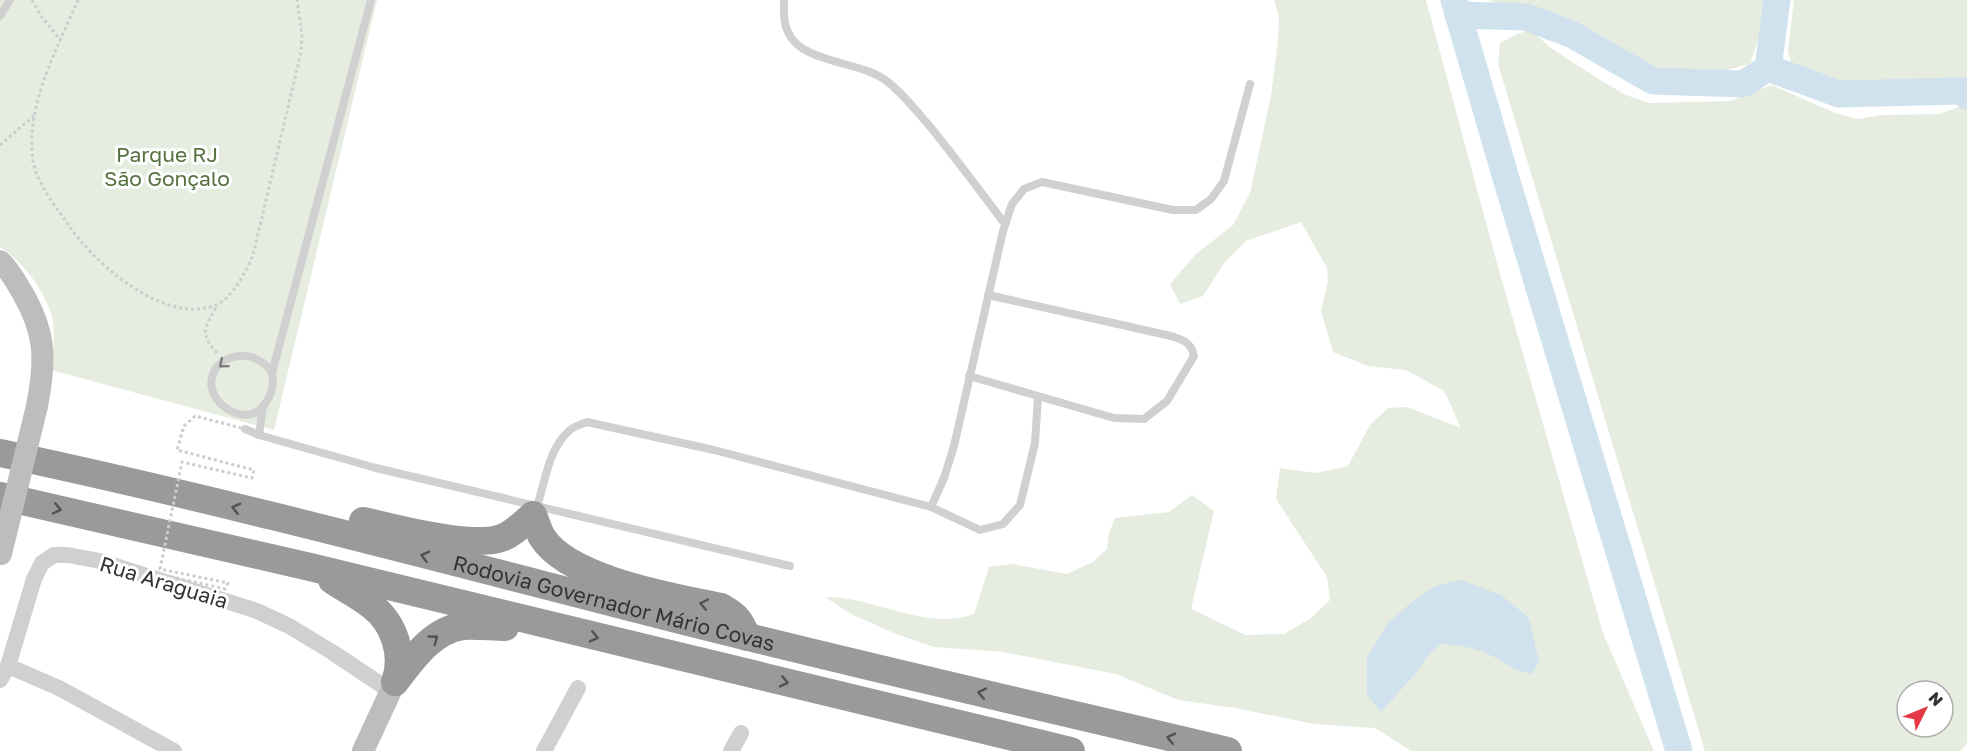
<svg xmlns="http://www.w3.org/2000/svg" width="1967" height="751" viewBox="0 0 1967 751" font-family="'Golos Text',sans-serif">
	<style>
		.green { fill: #e6ecdf; fill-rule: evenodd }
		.water { fill: #cfe2ee }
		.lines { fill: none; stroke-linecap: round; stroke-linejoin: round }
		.river { stroke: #cfe2ee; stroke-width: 27 }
		.path { stroke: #cdcdcd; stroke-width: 3; stroke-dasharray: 3 3; stroke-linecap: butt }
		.service { stroke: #d0d0d0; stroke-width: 8 }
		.minor { stroke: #d0d0d0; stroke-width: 16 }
		.secondary { stroke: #bdbdbd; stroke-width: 22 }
		.motorway { stroke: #9a9a9a; stroke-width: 28 }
		.path-bridge { stroke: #cdcdcd; stroke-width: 3; stroke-dasharray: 3 3; stroke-linecap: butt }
		.secondary-bridge { stroke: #bdbdbd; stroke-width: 22 }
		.oneway { stroke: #7a7a7a }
		.oneway2 { stroke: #525252 }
		.labels { text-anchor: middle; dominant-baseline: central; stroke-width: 6; stroke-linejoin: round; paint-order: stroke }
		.park-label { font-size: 21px; fill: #56703f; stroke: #fff }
		.street-label { font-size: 21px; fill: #333; stroke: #fff }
	</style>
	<rect width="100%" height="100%" fill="#fff"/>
	<g class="green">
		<path d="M 0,0 L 377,0 L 274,430 L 51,370 C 53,353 56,330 51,313 C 42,287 23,262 0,247 Z"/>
		<path d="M 1274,0 L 1426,0 L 1498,267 L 1603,633 L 1654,751 L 1411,751 L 1375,728 L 1314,724 L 1235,708 L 1178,700 L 1116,674 L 1003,652 L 934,647 L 896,634 L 851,614 L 825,597 C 874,596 926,632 974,614 L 989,567 L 1012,564 L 1067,574 L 1093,562 L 1107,549 L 1109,533 L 1115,518 L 1169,512 L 1192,495 L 1214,511 L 1191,609 L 1246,635 L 1284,634 L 1311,618 L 1330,600 L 1327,577 L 1276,499 L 1280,468 L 1316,473 L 1348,466 L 1370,425 L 1388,408 L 1407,407 L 1461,428 L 1444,391 L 1406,370 L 1368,366 L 1333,352 L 1321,311 L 1328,281 L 1327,268 L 1301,222 L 1246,241 L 1224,263 L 1203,296 L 1180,304 L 1170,284 L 1196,254 L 1233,225 L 1250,193 L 1271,96 L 1278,41 L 1279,17 Z"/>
		<path d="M 1489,0 L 1767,0 L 1760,35 L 1750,64 L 1723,71 L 1656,72 L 1627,58 L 1578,24 L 1540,11 L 1504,9 Z"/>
		<path d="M 1794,0 L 1967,0 L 1967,84 L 1845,86 L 1793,70 L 1788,51 Z"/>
		<path d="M 1531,30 L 1551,48 L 1600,80 L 1626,95 L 1649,103 L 1730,101 L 1772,85 L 1835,113 L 1858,119 L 1882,115 L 1939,114 L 1967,104 L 1967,743 L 1961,751 L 1705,751 L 1498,64 L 1500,43 L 1517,34 ZM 1907,691 L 1943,691 L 1943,727 L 1907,727 Z"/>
	</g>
	<path class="water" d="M 1461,580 L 1501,595 L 1529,618 L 1539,662 L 1532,674 C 1511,670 1506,662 1488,654 C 1473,647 1457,645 1441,644 L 1430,653 L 1415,674 L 1381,712 L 1367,695 L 1367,658 L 1388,623 L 1412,602 L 1435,586 Z"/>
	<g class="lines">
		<g class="river">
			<path d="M 1454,0 L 1508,185 L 1679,751"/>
			<path d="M 1458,15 L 1526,17 L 1571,34 L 1653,81 L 1743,84 L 1768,68 L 1839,94 L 1962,91 L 1967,96"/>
			<path d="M 1768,68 L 1777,0"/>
		</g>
		<g class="path">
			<path d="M 32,0 L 41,16 L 61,41"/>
			<path d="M 78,0 C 57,49 25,106 33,161 C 36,179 50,199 60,213 C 67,222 72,231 79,239 C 107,273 169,324 216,305 C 233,298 246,271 253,255 L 301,52 L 302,36 L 297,0"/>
			<path d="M 0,145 L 35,115"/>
			<path d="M 217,353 C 198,333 206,326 217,305"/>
		</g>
		<g class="service">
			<path d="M 784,0 C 784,11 783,22 788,32 C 801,63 858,61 884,79 C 903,93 917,112 932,129 C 957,160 981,192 1005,224"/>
			<path d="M 0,16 L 10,0"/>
			<path d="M 272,373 C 270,370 267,365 263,363 C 249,352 228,354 217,367 C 194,397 246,433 265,404 C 272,394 274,386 272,373 L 371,0"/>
			<path d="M 969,376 L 1114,418 L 1144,419 L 1167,401 L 1194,356 C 1191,342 1183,340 1171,336 L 988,295"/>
			<path d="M 245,429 L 259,435 L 376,468 L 790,566"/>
			<path d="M 259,435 L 263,407"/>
			<path d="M 931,507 L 980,530 L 1003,524 L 1020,505 L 1035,443 L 1038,397"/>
			<path d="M 535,512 C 546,484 546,451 570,430 C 574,426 582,424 587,422 L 714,450 L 931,507 L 944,478 L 954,446 L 1003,231 L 1012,204 L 1024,189 L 1042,182 L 1173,210 L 1196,210 L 1211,199 L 1224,181 L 1250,84"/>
		</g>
		<g class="minor">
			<path d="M 8,666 L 59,688 L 174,751"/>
			<path d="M 0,680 L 8,666 L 34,579 L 42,563 L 54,555 L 68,555 L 100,561 L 257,611 L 289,626 L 332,652 L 380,684 L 390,693"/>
			<path d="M 544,751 L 578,688"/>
			<path d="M 731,751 L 741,733"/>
		</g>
		<g class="secondary">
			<path d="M 0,261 C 9,269 16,282 22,292 C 46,333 46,360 37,406"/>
			<path d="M 363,751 L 395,682"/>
		</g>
		<g class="motorway">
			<path id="s1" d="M 0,453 C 226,501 449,561 672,618 C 857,665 1043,707 1228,751"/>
			<path d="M 0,496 L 310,567 L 1071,751"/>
			<path d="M 363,521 C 395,528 475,550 504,537 C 515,532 524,523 533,515 C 536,522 538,530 542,537 C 569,580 674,597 721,607 C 737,616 740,620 747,637"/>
			<path d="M 332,580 C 345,589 360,596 372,606 C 394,623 405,655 395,682"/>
			<path d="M 395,682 C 412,660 432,630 463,626 C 476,625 492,627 505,627"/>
		</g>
		<path class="path-bridge" d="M 155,579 L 159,574 L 225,589 L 228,583 L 160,569 L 182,462 L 252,478 L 254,470 L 177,450 L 184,426 L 195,416 L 245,429"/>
		<path class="secondary-bridge" d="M 1,554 L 37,406"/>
	</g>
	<defs><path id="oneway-chevron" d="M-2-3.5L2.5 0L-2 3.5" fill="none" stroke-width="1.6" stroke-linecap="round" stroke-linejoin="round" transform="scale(1.5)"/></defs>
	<use class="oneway" href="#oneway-chevron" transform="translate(223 364) rotate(140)"/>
	<g class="oneway2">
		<use href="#oneway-chevron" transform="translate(236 508) rotate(-166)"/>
		<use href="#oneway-chevron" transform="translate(57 509) rotate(13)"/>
		<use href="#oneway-chevron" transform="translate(425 556) rotate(-166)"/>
		<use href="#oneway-chevron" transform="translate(704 604) rotate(-168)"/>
		<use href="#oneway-chevron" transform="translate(594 637) rotate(13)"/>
		<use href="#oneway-chevron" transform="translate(434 639) rotate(-36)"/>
		<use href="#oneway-chevron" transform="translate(784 682) rotate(13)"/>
		<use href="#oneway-chevron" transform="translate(982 693) rotate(-167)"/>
		<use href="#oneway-chevron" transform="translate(1171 738) rotate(-167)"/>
	</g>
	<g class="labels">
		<g class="park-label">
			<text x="167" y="154">Parque RJ<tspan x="167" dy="24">São Gonçalo</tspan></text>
		</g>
		<g class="street-label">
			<text transform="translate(164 582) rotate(17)">Rua Araguaia</text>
			<text stroke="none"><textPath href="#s1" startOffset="632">Rodovia Governador Mário Covas</textPath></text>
		</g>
	</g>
	<g transform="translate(1925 709) rotate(47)"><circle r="28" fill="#ffffff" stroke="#adadad" stroke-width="1.5"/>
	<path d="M0-4.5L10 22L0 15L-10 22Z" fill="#e63946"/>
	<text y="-9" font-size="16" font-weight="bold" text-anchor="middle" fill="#333333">N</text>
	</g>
</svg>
